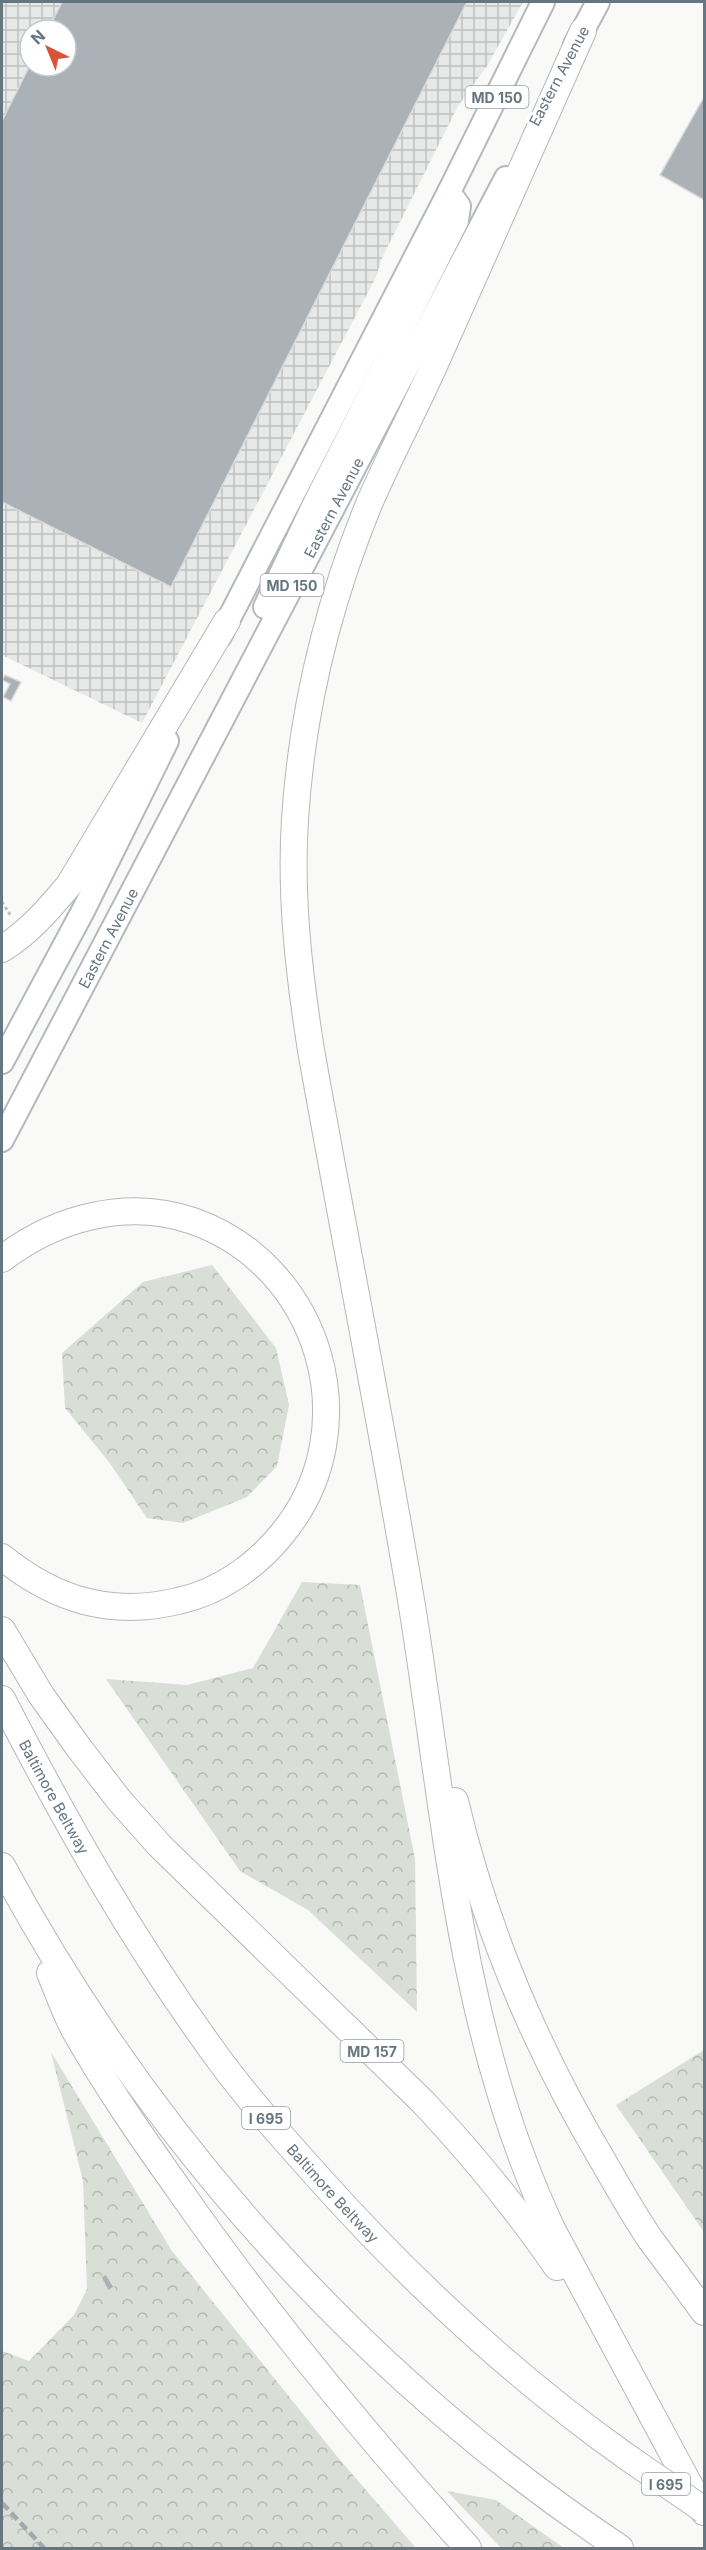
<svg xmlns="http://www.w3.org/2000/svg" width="706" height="2550" viewBox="0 0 706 2550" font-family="Inter,sans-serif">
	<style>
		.industrial { fill: url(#industrial-grid); fill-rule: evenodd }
		.forest { fill: url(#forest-crowns) }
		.building { fill: #aab2b7; stroke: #dbdbd9; stroke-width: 1.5 }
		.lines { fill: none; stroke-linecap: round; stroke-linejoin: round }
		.primary-casing { stroke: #b4b9bd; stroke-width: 26 }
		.highway-casing { stroke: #b4b8bb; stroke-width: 28 }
		.path { stroke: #bbbec0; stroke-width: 3; stroke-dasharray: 3 3; stroke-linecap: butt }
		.primary { stroke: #fff; stroke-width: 22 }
		.highway { stroke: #fff; stroke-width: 26 }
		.rail { stroke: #a2a9ae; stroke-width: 4.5; stroke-dasharray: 9 4.5; stroke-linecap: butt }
		.highway-bridge-casing { stroke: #b4b8bb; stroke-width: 28; stroke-linecap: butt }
		.highway-bridge { stroke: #fff; stroke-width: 26 }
		.labels { text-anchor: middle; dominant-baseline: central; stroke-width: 6; stroke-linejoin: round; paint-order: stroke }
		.shield { fill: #fff; stroke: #949fa6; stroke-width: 1.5 }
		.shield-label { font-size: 14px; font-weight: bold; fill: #667680 }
		.street-label { font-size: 15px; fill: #667680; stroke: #fff }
	</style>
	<defs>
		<pattern id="industrial-grid" width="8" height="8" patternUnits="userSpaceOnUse" patternTransform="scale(1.5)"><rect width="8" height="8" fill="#e7e8e8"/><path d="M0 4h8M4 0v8" fill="none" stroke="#bfc1c1"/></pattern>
		<pattern id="forest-crowns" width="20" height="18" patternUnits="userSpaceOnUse" patternTransform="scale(1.5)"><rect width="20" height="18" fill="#d9ded6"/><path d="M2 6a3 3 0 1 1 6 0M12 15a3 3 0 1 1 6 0" fill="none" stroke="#b4b9b3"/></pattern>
	</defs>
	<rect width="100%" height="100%" fill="#f9f9f7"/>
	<path class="industrial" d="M 2,2 L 523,2 L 487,66 L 458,106 L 382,258 L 376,277 L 142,723 L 2,655 ZM 30,30 L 66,30 L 66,66 L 30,66 Z"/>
	<g class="forest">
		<path d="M 212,1265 L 276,1348 L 289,1405 L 277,1466 L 247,1497 L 183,1523 L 147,1518 L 109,1462 L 65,1408 L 62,1353 L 143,1282 Z"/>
		<path d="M 302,1582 L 360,1585 L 415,1859 L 417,2012 L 308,1910 L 240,1871 L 106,1679 L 187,1685 L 253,1668 Z"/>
		<path d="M 704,2050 L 704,2232 L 616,2105 Z"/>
		<path d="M 51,2052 L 172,2251 L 340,2460 L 416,2548 L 2,2548 L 2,2351 L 29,2361 L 74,2315 L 87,2289 L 83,2181 Z"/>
		<path d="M 447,2491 L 496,2500 L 564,2548 L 501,2548 Z"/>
	</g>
	<g class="building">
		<path d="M 62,2 L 467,2 L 171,587 L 2,502 L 2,121 L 30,65 L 66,66 L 66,30 L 48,30 Z"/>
		<path d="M 704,97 L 704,200 L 660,175 Z"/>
		<path d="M 5,675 L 21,682 L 11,701 L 3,697 L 10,684 L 2,680 Z"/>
		<path d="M 106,2274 L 114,2287 L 108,2291 L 101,2277 Z"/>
	</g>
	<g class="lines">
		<defs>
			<g id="primary">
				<path d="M 575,45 L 598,2"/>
				<path d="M 265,607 L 316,500 L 457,221 L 459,206 L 449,192"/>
				<path d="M 220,636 L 449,192 L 543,2"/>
				<path d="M 2,1062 L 84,909 L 167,741"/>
				<path id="s1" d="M 2,1140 L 506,178"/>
			</g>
			<g id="highway">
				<path d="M 583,31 C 534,140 486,249 438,357 C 416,407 390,455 369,504 C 328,604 302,711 295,819 C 290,897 299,974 311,1050 C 344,1236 381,1420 412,1606 C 446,1817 460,2036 553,2231 L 704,2512"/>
				<path d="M 2,949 C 29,932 48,910 69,885 L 227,621"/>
				<path d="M 2,1259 C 55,1218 127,1198 193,1221 C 321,1266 369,1429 282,1534 C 256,1566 220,1592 178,1601 C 111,1617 55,1600 2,1557"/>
				<path d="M 2,1630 L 41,1695 L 79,1748 L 119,1800 L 160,1846 L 423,2102 C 472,2154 516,2208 557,2267"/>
				<path id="s2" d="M 2,1699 C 66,1823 135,1945 218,2058 C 248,2099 283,2138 317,2176 C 410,2280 513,2376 627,2457"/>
				<path d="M 455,1801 C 485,1928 536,2049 603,2161 C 618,2187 633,2214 650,2239 C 668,2263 686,2287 704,2312"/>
				<path d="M 2,1866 C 148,2137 363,2377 620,2548"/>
				<path d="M 50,1973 C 58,1992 65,2013 75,2031 C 106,2086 143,2139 180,2191 C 268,2317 365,2434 468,2548"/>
			</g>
		</defs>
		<use href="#primary" class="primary-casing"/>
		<use href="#highway" class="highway-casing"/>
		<path class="path" d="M 2,902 L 11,916"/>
		<use href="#primary" class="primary"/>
		<use href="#highway" class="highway"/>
		<path class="rail" d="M 2,2503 L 44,2548"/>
		<defs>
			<path id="highway-bridge" d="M 627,2457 L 704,2510"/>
		</defs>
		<use href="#highway-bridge" class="highway-bridge-casing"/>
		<use href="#highway-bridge" class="highway-bridge"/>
	</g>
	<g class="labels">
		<g class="shield">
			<rect x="465.5" y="86" width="63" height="22" rx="4.5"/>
			<rect x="260.5" y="574" width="63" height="22" rx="4.5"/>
			<rect x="340.5" y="2040" width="63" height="22" rx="4.5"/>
			<rect x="242" y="2107" width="48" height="22" rx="4.5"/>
			<rect x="642" y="2473" width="48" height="22" rx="4.5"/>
		</g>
		<g class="shield-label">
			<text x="497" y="97">MD 150</text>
			<text x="292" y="585">MD 150</text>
			<text x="372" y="2051">MD 157</text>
			<text x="266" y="2118">I 695</text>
			<text x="666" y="2484">I 695</text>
		</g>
		<g class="street-label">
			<text transform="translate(559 76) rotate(-62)">Eastern Avenue</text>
			<text stroke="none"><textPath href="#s1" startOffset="714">Eastern Avenue</textPath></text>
			<text stroke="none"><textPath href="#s1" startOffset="228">Eastern Avenue</textPath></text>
			<text stroke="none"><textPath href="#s2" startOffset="111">Baltimore Beltway</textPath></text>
			<text stroke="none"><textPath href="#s2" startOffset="597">Baltimore Beltway</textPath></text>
		</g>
	</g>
	<rect width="706" height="2550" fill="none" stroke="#667680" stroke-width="6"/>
	<g transform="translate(48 48) rotate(317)"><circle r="28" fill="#ffffff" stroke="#c2c8cc" stroke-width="1.5"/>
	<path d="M0-4.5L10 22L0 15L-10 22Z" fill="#da5336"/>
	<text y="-9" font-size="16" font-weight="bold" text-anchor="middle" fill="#667680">N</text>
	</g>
</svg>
